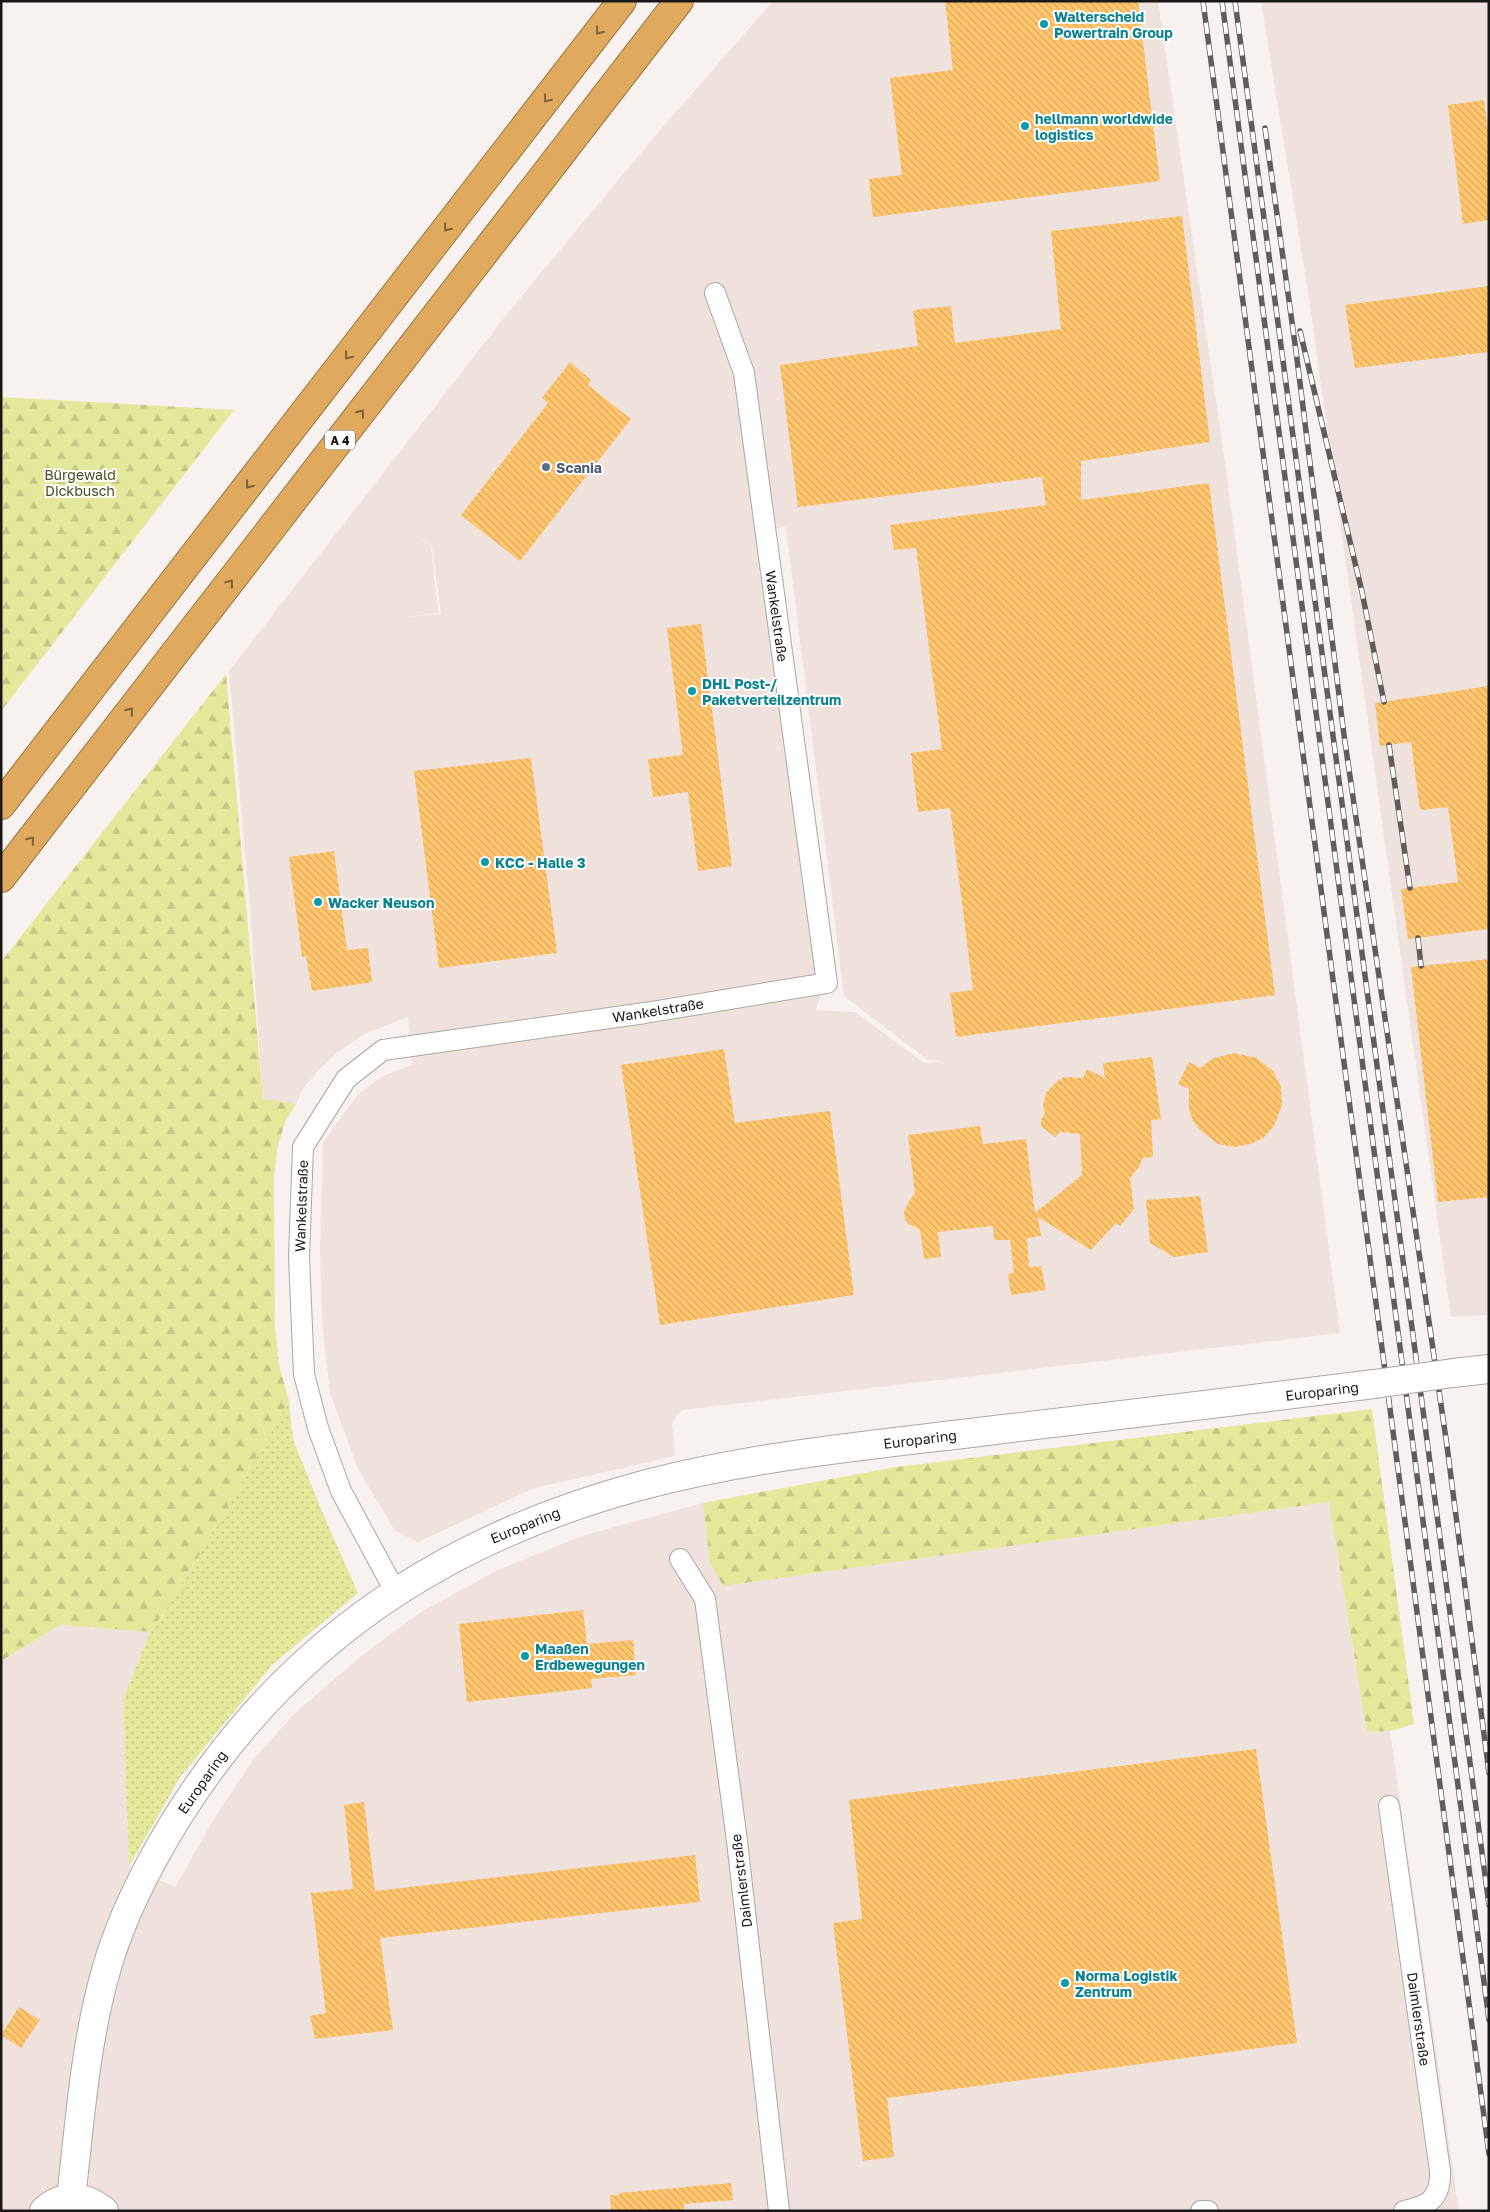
<svg xmlns="http://www.w3.org/2000/svg" width="1490" height="2212" viewBox="0 0 1490 2212" font-family="'Golos Text',sans-serif">
	<style>
		.built { fill: #efe1dc; fill-rule: evenodd }
		.grass { fill: url(#grass-dots) }
		.forest { fill: url(#forest-firs) }
		.building { fill: url(#building-back-hatch) }
		.lines { fill: none; stroke-linecap: round; stroke-linejoin: round }
		.street-casing { stroke: #aca7a5; stroke-width: 22 }
		.secondary-casing { stroke: #aca7a5; stroke-width: 30 }
		.highway-casing { stroke: #9a7744; stroke-width: 30 }
		.street { stroke: #fff; stroke-width: 20 }
		.secondary { stroke: #fff; stroke-width: 28 }
		.highway { stroke: #dfaa5d; stroke-width: 28 }
		.rail-casing { stroke: #5f5c5b; stroke-width: 5.5 }
		.rail { stroke: #fff; stroke-width: 4; stroke-dasharray: 11; stroke-linecap: butt }
		.secondary-bridge-casing { stroke: #aca7a5; stroke-width: 30; stroke-linecap: butt }
		.secondary-bridge { stroke: #fff; stroke-width: 28 }
		.oneway { stroke: #7c613a }
		.culture-dot { fill: #0f9aa8; stroke: #fff; stroke-width: 2 }
		.service-dot { fill: #5c6f8a; stroke: #fff; stroke-width: 2 }
		.labels { text-anchor: middle; dominant-baseline: central; stroke-width: 4; stroke-linejoin: round; paint-order: stroke }
		.shield { fill: #fff; stroke: #5f5d5d; stroke-width: 1 }
		.shield-label { font-size: 12px; font-weight: bold; fill: #1a1817 }
		.culture-label { font-size: 14px; font-weight: bold; fill: #0d838f; stroke: #fff; text-anchor: start }
		.service-label { font-size: 14px; font-weight: bold; fill: #4e5e75; stroke: #fff; text-anchor: start }
		.park-label { font-size: 14px; fill: #4a4c22; stroke: #fff }
		.street-label { font-size: 14px; fill: #1a1817; stroke: #fff }
	</style>
	<defs>
		<pattern id="grass-dots" width="8" height="8" patternUnits="userSpaceOnUse" patternTransform="scale(1.25)"><rect width="8" height="8" fill="#e4e89a"/><path d="M2 2h.1M6 6h.1" fill="none" stroke="#c3c684" stroke-width="1.8" stroke-linecap="round"/></pattern>
		<pattern id="forest-firs" width="22" height="20" patternUnits="userSpaceOnUse" patternTransform="scale(1.25)"><rect width="22" height="20" fill="#e4e89a"/><path d="M5 1l3.5 6h-7zM16 11l3.5 6h-7z" fill="#c3c684"/></pattern>
		<pattern id="building-back-hatch" width="6" height="6" patternUnits="userSpaceOnUse" patternTransform="scale(1.25)"><rect width="6" height="6" fill="#ffc66e"/><path d="M-1 5l2 2M0 0l6 6M5-1l2 2" fill="none" stroke="#daa95f"/></pattern>
	</defs>
	<rect width="100%" height="100%" fill="#f7f1ef"/>
	<g class="built">
		<path d="M 773,1 L 1158,1 L 1226,470 L 1340,1333 L 682,1410 L 672,1422 L 675,1456 L 534,1488 L 418,1542 L 395,1531 L 358,1469 L 330,1393 L 322,1322 L 320,1250 L 323,1143 L 358,1094 L 383,1076 L 412,1065 L 408,1017 L 364,1034 L 339,1051 L 318,1071 L 302,1090 L 296,1104 L 263,1100 L 250,909 L 229,671 L 515,304 L 655,136 ZM 786,527 L 844,996 L 928,1060 L 948,1061 L 924,1063 L 855,1012 L 816,1010 L 820,997 L 755,531 ZM 410,530 L 432,547 L 441,614 L 408,617 L 438,613 L 431,547 Z"/>
		<path d="M 1261,1 L 1489,1 L 1489,1315 L 1451,1317 L 1309,298 Z"/>
		<path d="M 1329,1502 L 1367,1732 L 1390,1731 L 1459,2211 L 1,2211 L 1,1661 L 60,1625 L 150,1632 L 123,1700 L 129,1866 L 175,1887 L 217,1814 L 252,1761 L 295,1713 L 360,1657 L 421,1612 L 498,1570 L 582,1536 L 703,1503 L 710,1563 L 723,1586 Z"/>
	</g>
	<path class="grass" d="M 289,1401 L 293,1439 L 320,1507 L 358,1593 L 272,1665 L 181,1776 L 129,1866 L 123,1700 L 150,1632 L 172,1601 Z"/>
	<g class="forest">
		<path d="M 1,397 L 234,410 L 1,711 Z"/>
		<path d="M 226,674 L 263,1099 L 296,1104 L 285,1122 L 277,1149 L 274,1179 L 275,1327 L 279,1365 L 289,1401 L 172,1601 L 150,1632 L 60,1625 L 1,1661 L 1,962 Z"/>
		<path d="M 1372,1409 L 1414,1724 L 1390,1731 L 1367,1732 L 1329,1502 L 723,1586 L 710,1563 L 703,1503 L 896,1467 Z"/>
	</g>
	<g class="building">
		<path d="M 945,1 L 1138,1 L 1160,181 L 873,217 L 869,179 L 902,175 L 890,78 L 953,70 Z"/>
		<path d="M 1484,100 L 1489,138 L 1489,220 L 1463,224 L 1448,105 Z"/>
		<path d="M 1182,216 L 1210,442 L 1081,461 L 1081,500 L 1209,483 L 1275,995 L 956,1037 L 950,993 L 973,990 L 950,808 L 918,812 L 911,753 L 942,749 L 916,548 L 894,550 L 890,525 L 1046,505 L 1042,477 L 798,507 L 780,365 L 918,346 L 913,310 L 951,306 L 955,343 L 1061,329 L 1051,231 Z"/>
		<path d="M 1489,286 L 1489,352 L 1355,368 L 1345,305 Z"/>
		<path d="M 570,362 L 591,380 L 588,385 L 631,419 L 520,561 L 461,515 L 548,403 L 542,398 Z"/>
		<path d="M 701,624 L 732,866 L 698,871 L 688,792 L 653,797 L 648,759 L 683,755 L 667,628 Z"/>
		<path d="M 1489,686 L 1489,929 L 1408,939 L 1401,889 L 1458,882 L 1448,807 L 1420,810 L 1411,742 L 1380,746 L 1375,703 Z"/>
		<path d="M 531,758 L 557,953 L 439,968 L 414,771 Z"/>
		<path d="M 334,851 L 347,950 L 368,948 L 372,982 L 312,991 L 306,956 L 302,957 L 289,857 Z"/>
		<path d="M 1489,959 L 1489,1197 L 1438,1202 L 1411,967 Z"/>
		<path d="M 724,1049 L 735,1123 L 830,1111 L 854,1295 L 660,1325 L 621,1065 Z"/>
		<path d="M 1234,1053 L 1257,1058 L 1273,1071 L 1281,1087 L 1282,1105 L 1274,1126 L 1263,1138 L 1250,1144 L 1234,1147 L 1218,1144 L 1200,1130 L 1193,1121 L 1189,1109 L 1189,1089 L 1178,1084 L 1189,1062 L 1200,1068 L 1214,1058 Z"/>
		<path d="M 1152,1057 L 1161,1119 L 1151,1120 L 1153,1157 L 1143,1158 L 1139,1167 L 1130,1178 L 1134,1209 L 1120,1226 L 1116,1223 L 1091,1250 L 1038,1217 L 1041,1236 L 1027,1238 L 1029,1267 L 1041,1266 L 1046,1290 L 1011,1295 L 1008,1274 L 1014,1273 L 1010,1240 L 994,1240 L 993,1226 L 938,1232 L 941,1257 L 924,1259 L 920,1230 L 909,1224 L 905,1220 L 904,1212 L 908,1203 L 915,1193 L 908,1135 L 980,1126 L 983,1144 L 1026,1139 L 1035,1213 L 1082,1175 L 1080,1134 L 1060,1132 L 1055,1137 L 1041,1126 L 1041,1119 L 1045,1114 L 1043,1105 L 1046,1093 L 1054,1084 L 1064,1077 L 1083,1078 L 1087,1069 L 1105,1078 L 1103,1063 Z"/>
		<path d="M 1200,1196 L 1208,1252 L 1174,1257 L 1150,1243 L 1146,1200 Z"/>
		<path d="M 583,1610 L 587,1644 L 633,1640 L 636,1675 L 591,1679 L 592,1688 L 467,1702 L 459,1624 Z"/>
		<path d="M 1256,1749 L 1297,2043 L 887,2098 L 894,2157 L 863,2161 L 833,1923 L 862,1919 L 849,1800 Z"/>
		<path d="M 364,1802 L 375,1891 L 695,1855 L 700,1902 L 380,1938 L 393,2030 L 315,2039 L 310,2016 L 326,2013 L 311,1893 L 353,1889 L 344,1805 Z"/>
		<path d="M 19,2007 L 40,2020 L 21,2048 L 1,2035 Z"/>
		<path d="M 731,2183 L 733,2200 L 684,2204 L 684,2211 L 611,2211 L 610,2195 L 620,2195 L 619,2193 Z"/>
	</g>
	<g class="lines">
		<defs>
			<g id="street">
				<path d="M 680,1559 L 705,1599 L 737,1841 L 779,2211"/>
				<path d="M 395,1591 L 341,1491 L 318,1428 L 304,1374 L 299,1257 L 303,1147 L 346,1079 L 383,1050 L 645,1013 L 827,983 L 744,373 L 715,293"/>
				<path d="M 1389,1806 L 1440,2171 C 1441,2199 1428,2206 1404,2211"/>
				<path d="M 1201,2211 L 1208,2211"/>
			</g>
			<g id="secondary">
				<path d="M 1453,1373 L 1489,1369"/>
				<path d="M 71,2198 C 80,2121 85,2042 107,1967 C 127,1899 169,1825 211,1768 C 318,1622 462,1535 636,1487 C 753,1455 875,1445 995,1430 C 1121,1415 1248,1400 1374,1384"/>
				<path d="M 44,2211 C 62,2194 86,2195 104,2211"/>
			</g>
			<g id="highway">
				<path d="M 1,805 L 622,1"/>
				<path d="M 1,878 L 679,1"/>
			</g>
		</defs>
		<use href="#street" class="street-casing"/>
		<use href="#secondary" class="secondary-casing"/>
		<use href="#highway" class="highway-casing"/>
		<use href="#street" class="street"/>
		<use href="#secondary" class="secondary"/>
		<use href="#highway" class="highway"/>
		<defs>
			<g id="rail">
				<path d="M 1203,1 L 1489,2154"/>
				<path d="M 1222,1 L 1489,2020"/>
				<path d="M 1235,1 L 1489,1905"/>
				<path d="M 1265,128 L 1296,351 L 1344,735 L 1447,1446 L 1489,1773"/>
				<path d="M 1300,331 L 1362,592 L 1384,702"/>
				<path d="M 1389,745 L 1410,888"/>
				<path d="M 1418,938 L 1421,966"/>
			</g>
		</defs>
		<use href="#rail" class="rail-casing"/>
		<use href="#rail" class="rail"/>
		<defs>
			<path id="secondary-bridge" d="M 1374,1384 L 1453,1373"/>
		</defs>
		<use href="#secondary-bridge" class="secondary-bridge-casing"/>
		<use href="#secondary-bridge" class="secondary-bridge"/>
	</g>
	<defs><path id="oneway-chevron" d="M-2-3.5L2.5 0L-2 3.5" fill="none" stroke-width="1.6" stroke-linecap="round" stroke-linejoin="round" transform="scale(1.25)"/></defs>
	<g class="oneway">
		<use href="#oneway-chevron" transform="translate(599 31) rotate(128)"/>
		<use href="#oneway-chevron" transform="translate(547 99) rotate(128)"/>
		<use href="#oneway-chevron" transform="translate(447 228) rotate(128)"/>
		<use href="#oneway-chevron" transform="translate(348 356) rotate(128)"/>
		<use href="#oneway-chevron" transform="translate(361 413) rotate(-52)"/>
		<use href="#oneway-chevron" transform="translate(249 485) rotate(128)"/>
		<use href="#oneway-chevron" transform="translate(230 583) rotate(-52)"/>
		<use href="#oneway-chevron" transform="translate(130 711) rotate(-52)"/>
		<use href="#oneway-chevron" transform="translate(31 840) rotate(-52)"/>
	</g>
	<g class="culture-dot">
		<circle cx="1044" cy="24" r="5"/>
		<circle cx="1025" cy="126" r="5"/>
		<circle cx="692" cy="691" r="5"/>
		<circle cx="485" cy="862" r="5"/>
		<circle cx="318" cy="902" r="5"/>
		<circle cx="525" cy="1656" r="5"/>
		<circle cx="1065" cy="1983" r="5"/>
	</g>
	<circle class="service-dot" cx="546" cy="467" r="5"/>
	<g class="labels">
		<rect class="shield" x="325" y="430.5" width="30" height="19" rx="4"/>
		<g class="shield-label">
			<text x="340" y="440">A 4</text>
		</g>
		<g class="culture-label">
			<text x="1054" y="16">Walterscheid<tspan x="1054" dy="16">Powertrain Group</tspan></text>
			<text x="1035" y="118">hellmann worldwide<tspan x="1035" dy="16">logistics</tspan></text>
			<text x="702" y="683">DHL Post-/<tspan x="702" dy="16">Paketverteilzentrum</tspan></text>
			<text x="495" y="862">KCC - Halle 3</text>
			<text x="328" y="902">Wacker Neuson</text>
			<text x="535" y="1648">Maaßen<tspan x="535" dy="16">Erdbewegungen</tspan></text>
			<text x="1075" y="1975">Norma Logistik<tspan x="1075" dy="16">Zentrum</tspan></text>
		</g>
		<g class="service-label">
			<text x="556" y="467">Scania</text>
		</g>
		<g class="park-label">
			<text x="80" y="474">Bürgewald<tspan x="80" dy="16">Dickbusch</tspan></text>
		</g>
		<g class="street-label">
			<text transform="translate(777 616) rotate(82)">Wankelstraße</text>
			<text transform="translate(658 1010) rotate(-9)">Wankelstraße</text>
			<text transform="translate(301 1206) rotate(-88)">Wankelstraße</text>
			<text transform="translate(1322 1391) rotate(-7)">Europaring</text>
			<text transform="translate(920 1439) rotate(-7)">Europaring</text>
			<text transform="translate(525 1525) rotate(-22)">Europaring</text>
			<text transform="translate(202 1782) rotate(-55)">Europaring</text>
			<text transform="translate(741 1881) rotate(-97)">Daimlerstraße</text>
			<text transform="translate(1419 2019) rotate(82)">Daimlerstraße</text>
		</g>
	</g>
	<rect width="1490" height="2212" fill="none" stroke="#1a1817" stroke-width="5"/>
</svg>
